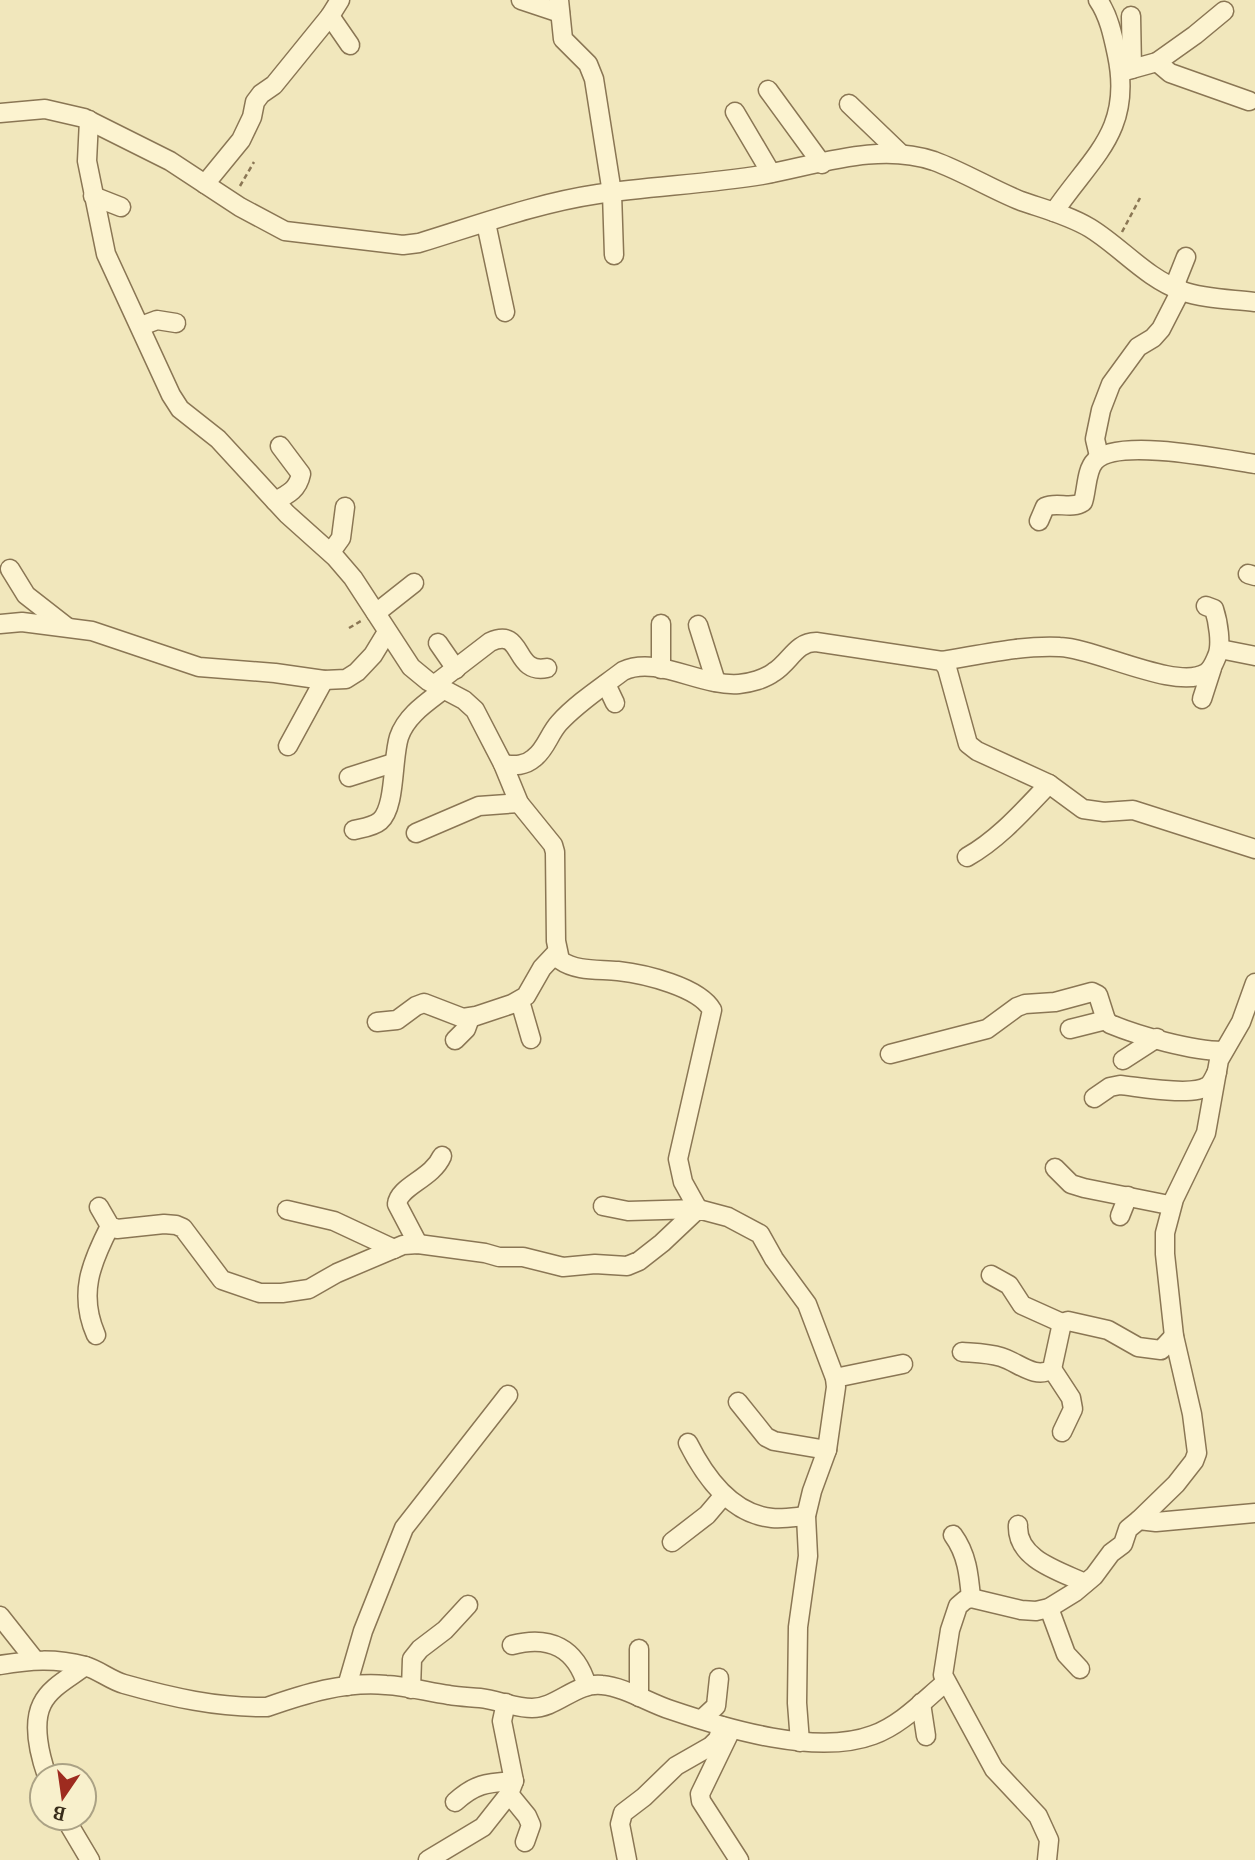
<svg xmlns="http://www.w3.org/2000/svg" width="1255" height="1860" viewBox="0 0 1255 1860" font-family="'PT Serif',serif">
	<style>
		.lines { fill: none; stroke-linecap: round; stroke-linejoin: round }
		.minor-casing { stroke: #8a7654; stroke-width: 21 }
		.path { stroke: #8a7654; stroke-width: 2.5; stroke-dasharray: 5 3.5; stroke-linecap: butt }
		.minor { stroke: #fcf3d0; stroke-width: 18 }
	</style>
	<rect width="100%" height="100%" fill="#f1e7bc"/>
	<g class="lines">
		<defs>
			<g id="minor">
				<path d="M 521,0 L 560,13"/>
				<path d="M 559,0 L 563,39 L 588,64 L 594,79 L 612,193 L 614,255"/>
				<path d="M 330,16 L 350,45"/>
				<path d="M 1131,16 L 1132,69"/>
				<path d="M 1157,62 L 1170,73 L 1249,101"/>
				<path d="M 1121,72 L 1157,62 L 1195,35 L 1224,11"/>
				<path d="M 768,90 L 822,164"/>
				<path d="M 849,104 L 901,154"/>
				<path d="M 735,112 L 771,173"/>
				<path d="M 0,113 L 45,109 L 84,118 L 170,161 L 240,207 L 285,231 L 403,245 L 419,243 C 478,225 537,203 598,194 C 653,186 707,184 762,175 C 818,165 878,142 934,161 C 964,172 991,189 1021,201 C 1044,209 1068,215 1090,228 C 1121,247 1146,278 1182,291 C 1204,299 1231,299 1255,302"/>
				<path d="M 89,120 L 87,161 L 106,254 L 171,395 L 180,409 L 218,439 L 287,514 L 335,557 L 353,578 L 411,667 L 428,681 L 464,700 L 475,710 L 503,764 L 519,803 L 553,845 L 555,852 L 556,941 L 560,960 C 577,972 599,969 618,971 C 645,974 699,987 712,1010 L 678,1159 L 683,1182 L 698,1209"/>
				<path d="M 205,184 L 241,140 L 252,117 L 255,102 L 261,94 L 274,85 L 330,16 L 340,0"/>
				<path d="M 93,196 L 121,207"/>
				<path d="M 1054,212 C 1092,156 1133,131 1117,55 C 1113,36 1109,16 1098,0"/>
				<path d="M 486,223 L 505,312"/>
				<path d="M 1174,287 L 1186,257"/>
				<path d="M 141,326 L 157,320 L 176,323"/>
				<path d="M 1099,456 L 1095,439 L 1101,410 L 1111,384 L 1138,347 L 1153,338 L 1161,329 L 1181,290"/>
				<path d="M 275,501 C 289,494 298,489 301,474 L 280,446"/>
				<path d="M 1039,521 L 1045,507 C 1057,501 1071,510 1083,502 C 1087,490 1086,470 1095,461 C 1117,437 1223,459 1255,464"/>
				<path d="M 331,552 L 341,538 L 345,507"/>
				<path d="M 10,569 L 26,595 L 67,627"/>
				<path d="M 1248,574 L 1255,576"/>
				<path d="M 376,613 L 414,583"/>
				<path d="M 0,624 L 22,622 L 92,631 L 199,667 L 275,673 L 324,680 L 346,679 L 357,672 L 373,655 L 387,632"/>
				<path d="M 661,624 L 661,669"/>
				<path d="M 698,625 L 716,682"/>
				<path d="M 438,643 L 456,669"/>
				<path d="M 1220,649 L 1255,656"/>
				<path d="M 942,661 C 980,655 1021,645 1060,647 C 1095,648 1176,691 1206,673 C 1212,669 1214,663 1217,656 C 1222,645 1218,621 1214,609 L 1206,606"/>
				<path d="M 606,684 L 615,703"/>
				<path d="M 434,685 L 490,642 C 525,626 512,675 547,668"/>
				<path d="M 1202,699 L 1212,668"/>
				<path d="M 288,746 L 324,680"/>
				<path d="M 503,764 C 515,766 525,766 534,758 C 546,749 549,734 559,723 C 577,703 602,687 623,671 C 657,655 701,687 739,684 C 750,683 765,679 774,672 C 790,662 796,642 816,642 L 942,661 L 947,668 L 968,744 L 977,751 L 1049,784 L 1083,809 L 1104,812 L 1133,810 L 1255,849"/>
				<path d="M 349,777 L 393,763"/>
				<path d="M 354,830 C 362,828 373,827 380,821 C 396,807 392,759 399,737 C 406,716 426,703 443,690"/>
				<path d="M 416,833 L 479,806 L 519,803"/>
				<path d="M 967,857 C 999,839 1024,810 1049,784"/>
				<path d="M 520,1001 L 531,1039"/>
				<path d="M 377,1022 L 397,1020 L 416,1006 L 424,1003 L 463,1018 L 476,1016 L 512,1004 L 526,996 L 542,968 L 557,952"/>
				<path d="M 1070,1029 L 1106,1020"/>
				<path d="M 455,1040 L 466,1029 L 470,1018"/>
				<path d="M 890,1054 L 987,1029 L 1017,1007 L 1025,1004 L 1055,1002 L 1092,992 L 1098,995 L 1106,1020 L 1110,1024 C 1139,1036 1192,1051 1223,1051"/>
				<path d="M 1123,1060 L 1157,1038"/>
				<path d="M 1094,1098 L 1110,1087 L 1120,1085 C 1140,1087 1192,1097 1208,1086 C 1212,1083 1214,1077 1217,1072"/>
				<path d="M 1055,1168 L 1071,1184 L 1084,1188 L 1169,1205 L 1173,1201"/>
				<path d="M 603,1206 L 628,1211 L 698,1209"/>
				<path d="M 99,1207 L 110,1226 L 117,1229 L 164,1224 L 176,1225 L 183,1228 L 222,1280 L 260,1293 L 282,1293 L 309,1289 L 337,1273 L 403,1245 L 418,1244 L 485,1253 L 499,1257 L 523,1257 L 563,1267 L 595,1264 L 627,1266 L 639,1261 L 662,1243 L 698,1209 L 728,1217 L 760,1234 L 774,1259 L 807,1304 L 835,1378 L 836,1387 L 827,1450 L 812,1491 L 806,1516 L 808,1556 L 798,1627 L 797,1703 L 800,1742"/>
				<path d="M 287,1210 L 334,1221 L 394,1249"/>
				<path d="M 1120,1216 L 1128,1196"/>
				<path d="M 418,1244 L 397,1204 C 399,1186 432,1179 442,1156"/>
				<path d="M 991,1275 L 1009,1285 L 1022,1305 L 1062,1323"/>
				<path d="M 96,1335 C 78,1294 91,1263 110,1226"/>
				<path d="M 962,1352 C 975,1353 988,1353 1001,1357 C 1018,1362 1035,1380 1052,1369 L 1062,1323 L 1068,1321 L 1108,1330 L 1138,1347 L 1161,1350 L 1174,1336"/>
				<path d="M 1052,1369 L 1071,1398 L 1073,1409 L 1062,1432"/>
				<path d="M 835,1378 L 903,1364"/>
				<path d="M 738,1402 L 766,1437 L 774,1441 L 827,1450"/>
				<path d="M 688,1443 C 705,1477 731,1514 772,1518 C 784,1519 795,1517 806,1516"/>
				<path d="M 1139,1520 L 1176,1484 L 1194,1461 L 1197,1453 L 1192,1414 L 1174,1336 L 1165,1254 L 1165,1233 L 1174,1199 L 1206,1133 L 1219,1060 L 1241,1022 L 1255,983"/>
				<path d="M 1018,1525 C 1016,1559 1059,1571 1085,1583"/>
				<path d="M 953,1535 C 967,1554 969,1575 971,1598"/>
				<path d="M 672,1542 L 707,1515 L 724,1495"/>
				<path d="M 1049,1608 L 1066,1654 L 1080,1669"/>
				<path d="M 0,1616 L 34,1659"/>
				<path d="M 512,1645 C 550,1635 576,1648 587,1686"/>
				<path d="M 639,1649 L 639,1697"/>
				<path d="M 0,1665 C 30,1660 55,1658 85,1666 C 99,1670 110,1680 124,1684 C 170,1697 218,1708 267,1707 C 304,1694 345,1681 386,1685 C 407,1686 428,1692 449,1695 C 459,1697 470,1697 480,1698 C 498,1700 514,1708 532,1708 C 557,1708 576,1682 602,1685 C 625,1687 649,1703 671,1710 C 727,1729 817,1756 873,1735 C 901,1725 923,1701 946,1682"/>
				<path d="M 347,1686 L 363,1631 L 404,1528 L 508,1395"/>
				<path d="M 411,1689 L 412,1659 L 420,1649 L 445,1630 L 468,1605"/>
				<path d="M 921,1703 L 926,1736"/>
				<path d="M 702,1719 L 716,1706 L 719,1678"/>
				<path d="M 729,1734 L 700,1794 L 701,1801 L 739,1860"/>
				<path d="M 47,1776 C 40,1756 32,1724 42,1704 C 50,1687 71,1677 85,1666"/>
				<path d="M 509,1794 L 527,1816 L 531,1825 L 525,1842"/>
				<path d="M 455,1802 C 476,1783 487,1783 514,1781"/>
				<path d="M 65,1818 L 90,1860"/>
				<path d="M 428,1860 L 483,1827 L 509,1794 L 514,1781 L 502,1721 L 506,1703"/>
				<path d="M 627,1860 L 620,1824 L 623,1813 L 644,1797 L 676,1766 L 711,1746 L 718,1739 L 722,1726"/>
				<path d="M 1047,1860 L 1049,1840 L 1038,1816 L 994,1769 L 943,1675 L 950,1630 L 958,1606 L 965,1600 L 971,1598 L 1021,1610 L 1036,1611 L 1049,1608 L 1075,1592 L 1094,1576 L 1111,1553 L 1123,1544 L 1128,1529 L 1139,1520 L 1156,1522 L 1255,1513"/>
			</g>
		</defs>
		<use href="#minor" class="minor-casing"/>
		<g class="path">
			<path d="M 240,186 L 254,162"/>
			<path d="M 1122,232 L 1140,198"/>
			<path d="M 349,628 L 361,621"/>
		</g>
		<use href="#minor" class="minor"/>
	</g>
	<g transform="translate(63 1797) rotate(193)"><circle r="33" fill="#f8f0cc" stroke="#aba285" stroke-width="2"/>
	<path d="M0-5L12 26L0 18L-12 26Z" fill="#9e2b1f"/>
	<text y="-10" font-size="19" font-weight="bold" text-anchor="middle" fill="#382c1a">B</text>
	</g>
</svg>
